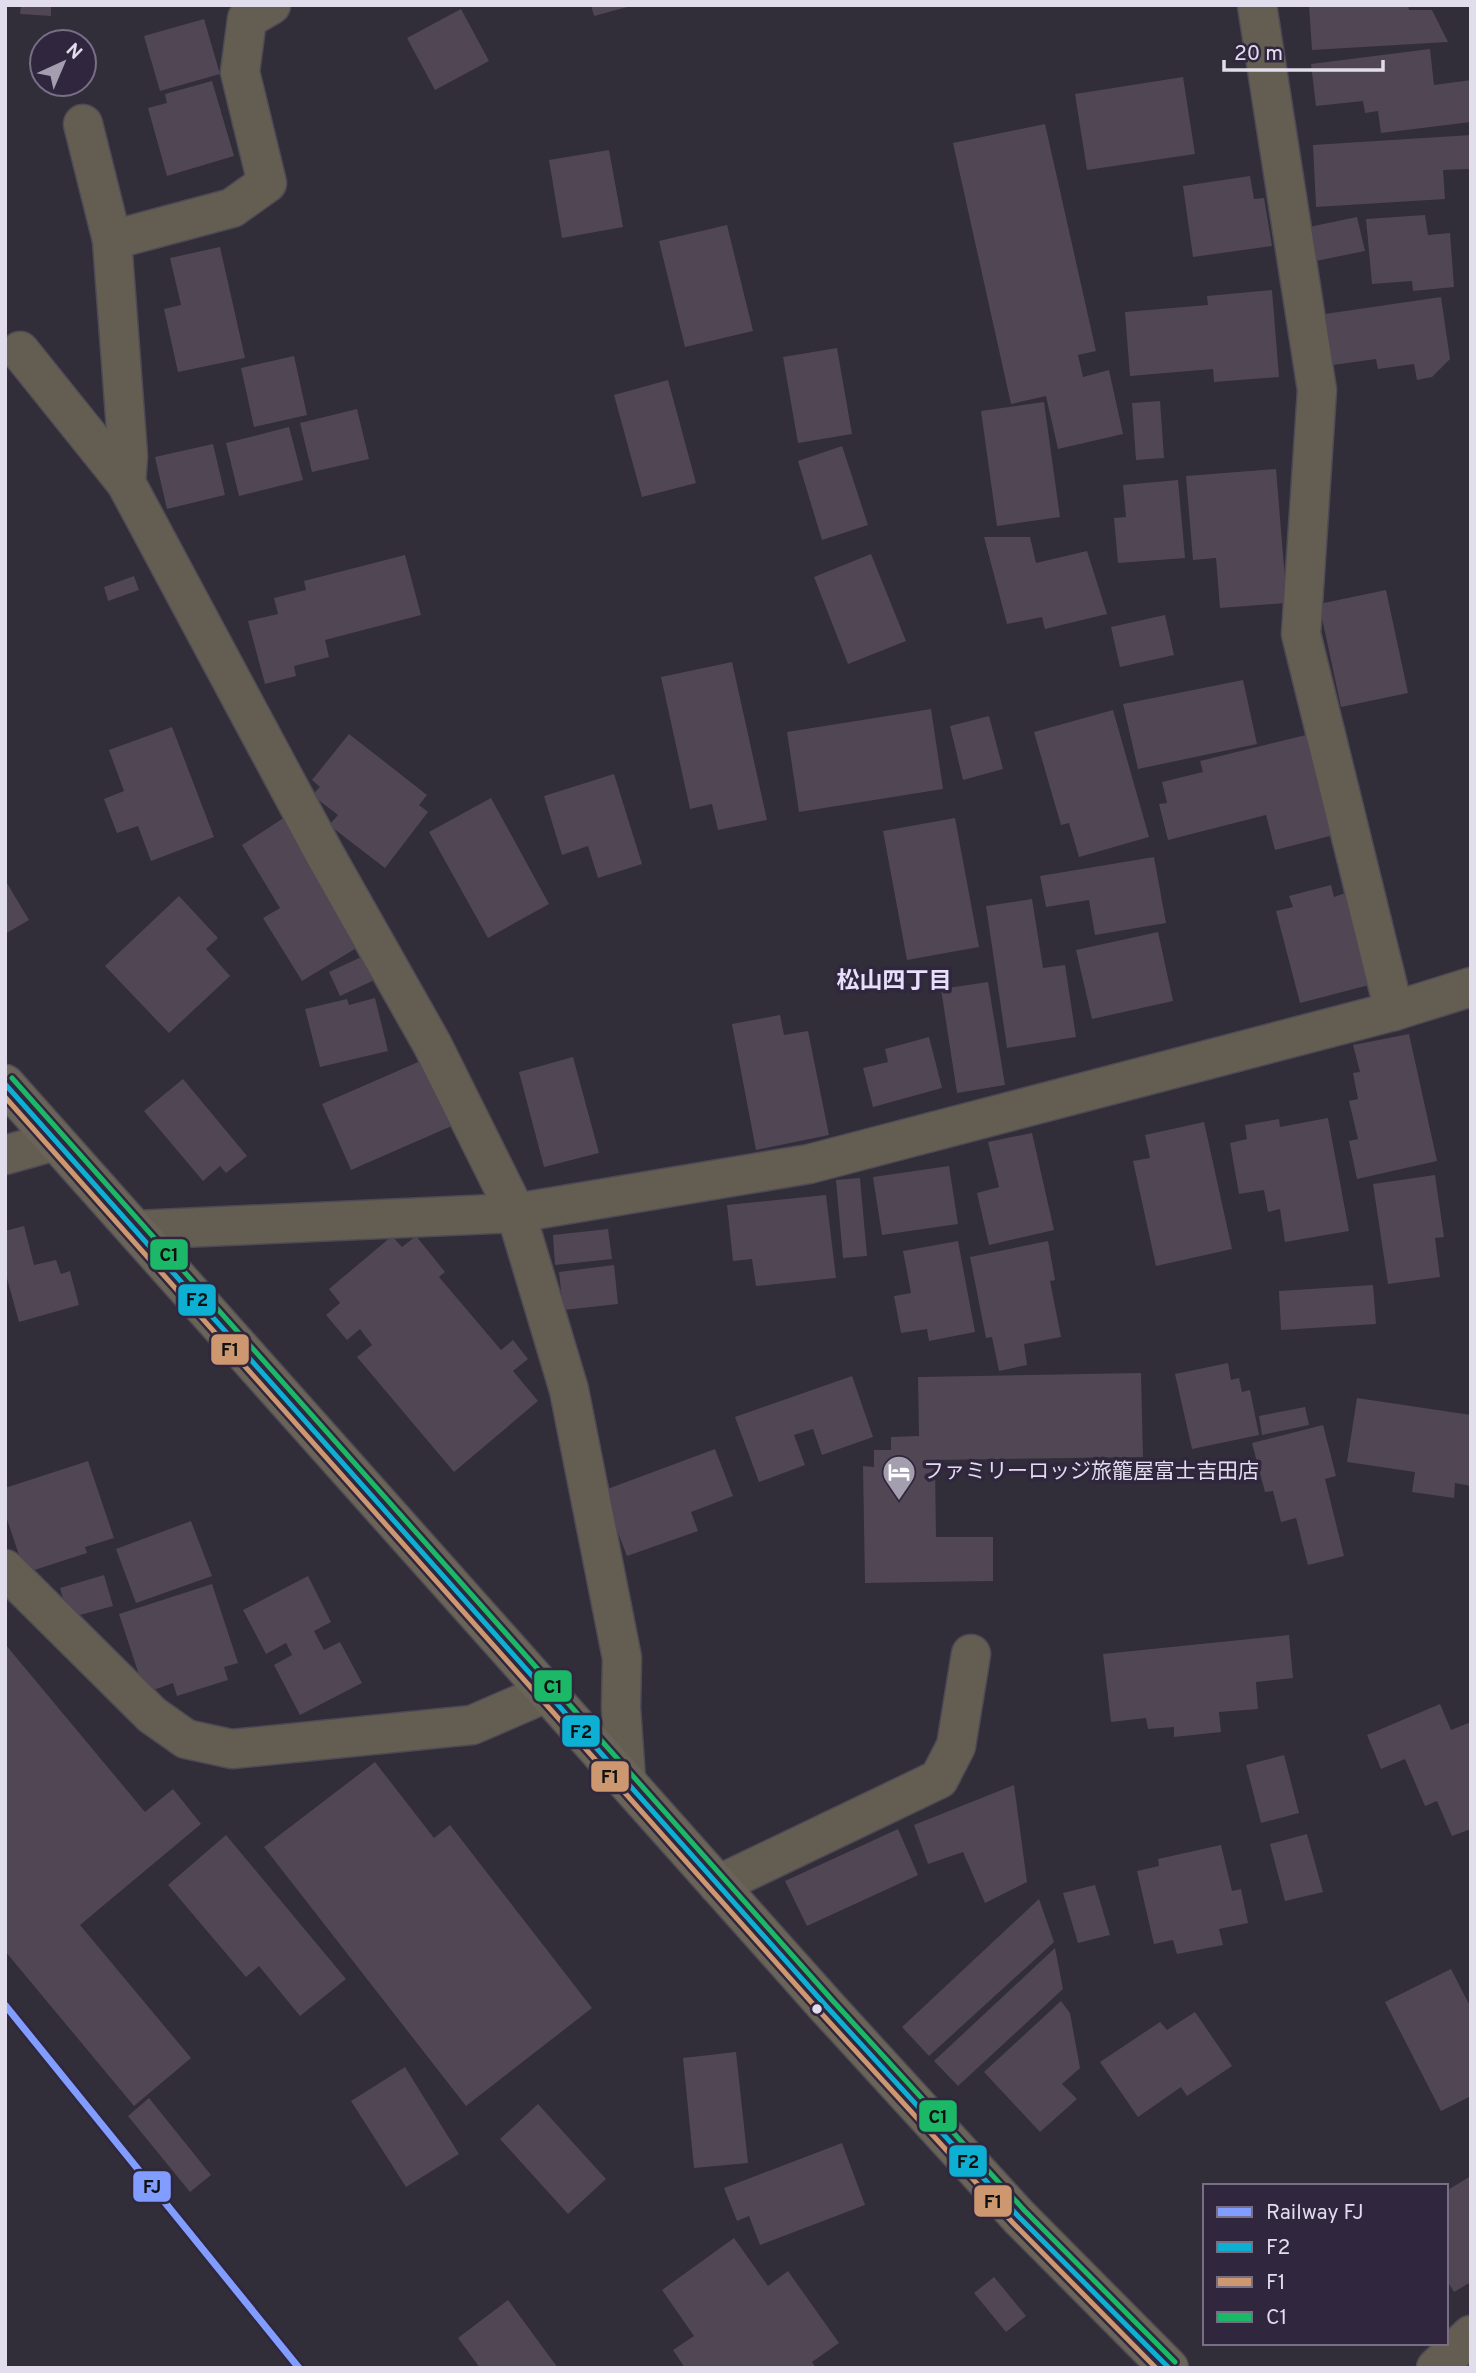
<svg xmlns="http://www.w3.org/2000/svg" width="1476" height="2373" viewBox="0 0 1476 2373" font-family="Overpass,'Noto Sans JP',sans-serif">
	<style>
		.building { fill: #514654 }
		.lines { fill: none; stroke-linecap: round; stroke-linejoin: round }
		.minor-casing { stroke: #4e4a55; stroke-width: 41 }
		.highway-casing { stroke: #4e4a55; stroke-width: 41 }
		.minor { stroke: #645e52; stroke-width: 38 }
		.highway { stroke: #6a6357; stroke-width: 38 }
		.bus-1-casing { stroke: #30273f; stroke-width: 10 }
		.bus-2-casing { stroke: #30273f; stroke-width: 10 }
		.bus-3-casing { stroke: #30273f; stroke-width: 10 }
		.bus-1 { stroke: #0dafd3; stroke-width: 5 }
		.bus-2 { stroke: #cd976f; stroke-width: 5 }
		.bus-3 { stroke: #1ab867; stroke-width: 5 }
		.rail-1-casing { stroke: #30273f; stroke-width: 12 }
		.rail-1 { stroke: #809dff; stroke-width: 7 }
		.bus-dot { fill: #e2dded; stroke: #30273f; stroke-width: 2.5 }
		.labels { text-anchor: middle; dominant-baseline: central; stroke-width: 7; stroke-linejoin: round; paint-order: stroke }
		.poi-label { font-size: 21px; fill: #e2dded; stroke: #30273f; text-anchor: start }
		.neighbourhood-label { font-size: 23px; font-weight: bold; fill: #e7dffc; stroke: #30273f }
		.line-badge { stroke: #30273f; stroke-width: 2.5 }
		.pale-badge-label { font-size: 19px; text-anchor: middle; font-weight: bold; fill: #111 }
	</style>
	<rect width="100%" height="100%" fill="#312d39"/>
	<g class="building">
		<path d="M 21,5 L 51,5 L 51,16 L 20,14 Z"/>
		<path d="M 591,5 L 631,5 L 631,6 L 594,16 Z"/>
		<path d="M 1309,5 L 1408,5 L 1409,10 L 1432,10 L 1448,42 L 1312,50 Z"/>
		<path d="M 461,9 L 489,61 L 435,90 L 407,38 Z"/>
		<path d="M 204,19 L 220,74 L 160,91 L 144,36 Z"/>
		<path d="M 1430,49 L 1434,85 L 1471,80 L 1471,122 L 1381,133 L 1378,111 L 1365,113 L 1363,101 L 1316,106 L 1311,64 Z"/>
		<path d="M 1183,77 L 1195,154 L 1087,170 L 1075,94 Z"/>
		<path d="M 212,81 L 234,156 L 167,176 L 148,108 L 167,103 L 165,94 Z"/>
		<path d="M 1045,124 L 1096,351 L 1078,355 L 1083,377 L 1109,370 L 1123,434 L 1058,449 L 1046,396 L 1011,404 L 953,143 Z"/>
		<path d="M 1471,135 L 1471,169 L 1443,170 L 1445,199 L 1316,207 L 1313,145 Z"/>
		<path d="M 609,150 L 623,227 L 562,238 L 549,160 Z"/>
		<path d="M 1250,176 L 1254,199 L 1264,198 L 1272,246 L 1193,257 L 1183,186 Z"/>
		<path d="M 1425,215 L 1428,235 L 1450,233 L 1454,287 L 1413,291 L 1412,281 L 1372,284 L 1366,219 Z"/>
		<path d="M 1357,217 L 1365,251 L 1311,262 L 1304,228 Z"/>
		<path d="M 727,225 L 753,331 L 685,347 L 659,241 Z"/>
		<path d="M 220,247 L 245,358 L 178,372 L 164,309 L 181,305 L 170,258 Z"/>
		<path d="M 1272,290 L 1279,377 L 1214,382 L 1213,369 L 1130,376 L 1125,312 L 1208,305 L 1207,296 Z"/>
		<path d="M 1441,297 L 1450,359 L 1432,377 L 1417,380 L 1414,364 L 1378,369 L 1376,359 L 1326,366 L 1318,315 Z"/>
		<path d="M 837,348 L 852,434 L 798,443 L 783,357 Z"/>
		<path d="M 294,356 L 307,415 L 254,427 L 241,368 Z"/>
		<path d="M 668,380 L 696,483 L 642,497 L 614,395 Z"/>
		<path d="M 1160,401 L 1164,458 L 1136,460 L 1132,403 Z"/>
		<path d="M 1044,402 L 1060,517 L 997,526 L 981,411 Z"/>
		<path d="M 357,409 L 369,459 L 312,472 L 300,423 Z"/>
		<path d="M 289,427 L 303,480 L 239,496 L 226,443 Z"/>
		<path d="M 213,444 L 225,495 L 167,509 L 155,457 Z"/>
		<path d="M 842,446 L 868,525 L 822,540 L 798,461 Z"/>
		<path d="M 1276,469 L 1287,603 L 1220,608 L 1216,558 L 1193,560 L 1186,476 Z"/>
		<path d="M 1178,480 L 1185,558 L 1118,563 L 1114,518 L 1126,517 L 1123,485 Z"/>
		<path d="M 984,537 L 1030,537 L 1036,563 L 1087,551 L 1107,614 L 1045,629 L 1042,617 L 1007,624 Z"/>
		<path d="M 871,554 L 906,641 L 848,664 L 814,577 Z"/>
		<path d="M 405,555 L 421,615 L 325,640 L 329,657 L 294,666 L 296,676 L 265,684 L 248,621 L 278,614 L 274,598 L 306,590 L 304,581 Z"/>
		<path d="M 134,576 L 139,590 L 108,601 L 104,587 Z"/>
		<path d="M 1386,590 L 1408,693 L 1341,707 L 1319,604 Z"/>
		<path d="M 1165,615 L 1174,655 L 1120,667 L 1111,627 Z"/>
		<path d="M 732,662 L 767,820 L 718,830 L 712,804 L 690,809 L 661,677 Z"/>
		<path d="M 1243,680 L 1257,744 L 1138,769 L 1123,704 Z"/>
		<path d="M 931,709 L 943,789 L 799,812 L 787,732 Z"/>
		<path d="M 1113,710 L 1149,837 L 1079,857 L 1069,823 L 1061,825 L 1034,732 Z"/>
		<path d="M 989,716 L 1003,769 L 963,780 L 950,726 Z"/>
		<path d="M 172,727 L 214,837 L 151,861 L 138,826 L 117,833 L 104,799 L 124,791 L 109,750 Z"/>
		<path d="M 349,734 L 427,795 L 419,805 L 428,812 L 385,868 L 329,825 L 338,815 L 312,795 L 320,787 L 312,780 Z"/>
		<path d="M 1310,734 L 1334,835 L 1275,850 L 1266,815 L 1168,840 L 1159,804 L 1167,803 L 1162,782 L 1203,772 L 1200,761 Z"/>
		<path d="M 614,774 L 642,864 L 598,878 L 588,846 L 562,855 L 544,796 Z"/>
		<path d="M 491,798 L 549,904 L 488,938 L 429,832 Z"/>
		<path d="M 285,817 L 363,944 L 302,981 L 263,918 L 280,908 L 242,845 Z"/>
		<path d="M 955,818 L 979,947 L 907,960 L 883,831 Z"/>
		<path d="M 1154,857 L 1166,923 L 1095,935 L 1089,900 L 1046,907 L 1040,876 Z"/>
		<path d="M 5,880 L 29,920 L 5,934 Z"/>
		<path d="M 1331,885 L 1334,897 L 1348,892 L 1373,984 L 1300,1003 L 1276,911 L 1293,907 L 1289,896 Z"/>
		<path d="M 179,896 L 218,938 L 206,949 L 230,976 L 169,1033 L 105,966 Z"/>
		<path d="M 1032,899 L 1043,968 L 1065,965 L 1076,1037 L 1007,1048 L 986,906 Z"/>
		<path d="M 1158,932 L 1173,1001 L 1092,1019 L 1076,950 Z"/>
		<path d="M 372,952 L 383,976 L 340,996 L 329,972 Z"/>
		<path d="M 988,982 L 1005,1085 L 957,1093 L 941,989 Z"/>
		<path d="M 375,998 L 388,1051 L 320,1067 L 305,1009 L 347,999 L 349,1005 Z"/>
		<path d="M 780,1015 L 784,1035 L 808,1031 L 829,1135 L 756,1150 L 732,1024 Z"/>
		<path d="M 1409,1034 L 1437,1161 L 1357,1179 L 1349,1141 L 1358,1139 L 1349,1101 L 1358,1099 L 1353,1073 L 1360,1072 L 1353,1045 Z"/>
		<path d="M 929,1037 L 942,1088 L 873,1107 L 863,1068 L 888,1062 L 885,1049 Z"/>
		<path d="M 573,1057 L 599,1153 L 544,1167 L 519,1072 Z"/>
		<path d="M 425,1059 L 454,1125 L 351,1170 L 322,1104 Z"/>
		<path d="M 183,1079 L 247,1156 L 226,1173 L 220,1166 L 203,1181 L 144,1111 Z"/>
		<path d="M 1328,1118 L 1349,1231 L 1285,1242 L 1280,1209 L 1268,1212 L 1264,1190 L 1239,1194 L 1230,1143 L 1247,1139 L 1245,1125 L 1279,1119 L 1280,1127 Z"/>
		<path d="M 1204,1122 L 1232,1249 L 1156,1266 L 1133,1161 L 1150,1158 L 1145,1135 Z"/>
		<path d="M 1032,1133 L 1054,1230 L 989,1245 L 977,1193 L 999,1187 L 988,1142 Z"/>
		<path d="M 949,1166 L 958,1224 L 882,1235 L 873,1177 Z"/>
		<path d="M 1435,1175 L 1444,1237 L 1435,1238 L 1440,1277 L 1388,1284 L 1373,1184 Z"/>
		<path d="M 860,1178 L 867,1256 L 843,1258 L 836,1180 Z"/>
		<path d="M 826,1195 L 836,1278 L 756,1286 L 752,1259 L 733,1261 L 727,1205 Z"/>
		<path d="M 24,1226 L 34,1265 L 56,1260 L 61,1274 L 70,1271 L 79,1305 L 19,1322 L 5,1271 L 5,1231 Z"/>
		<path d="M 608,1229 L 612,1259 L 555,1265 L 553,1235 Z"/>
		<path d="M 392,1236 L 402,1247 L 416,1236 L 445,1272 L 439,1277 L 501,1350 L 513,1340 L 528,1359 L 513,1371 L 538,1401 L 454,1472 L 357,1357 L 372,1345 L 360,1329 L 347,1340 L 326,1315 L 340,1303 L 329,1289 Z"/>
		<path d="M 958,1241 L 975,1332 L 929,1341 L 927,1329 L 901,1333 L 894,1296 L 911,1293 L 903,1251 Z"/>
		<path d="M 1048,1241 L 1055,1280 L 1050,1281 L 1061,1337 L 1024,1344 L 1027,1365 L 999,1371 L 992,1337 L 986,1338 L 970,1257 Z"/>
		<path d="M 614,1265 L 618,1304 L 563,1310 L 559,1272 Z"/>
		<path d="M 1373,1285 L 1376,1324 L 1281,1330 L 1279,1291 Z"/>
		<path d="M 1228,1363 L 1231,1380 L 1239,1378 L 1242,1392 L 1250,1390 L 1259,1435 L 1192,1449 L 1175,1374 Z"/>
		<path d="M 1141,1373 L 1143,1457 L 935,1460 L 936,1537 L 993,1537 L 993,1581 L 865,1583 L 863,1466 L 874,1467 L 874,1450 L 891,1450 L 891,1437 L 919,1436 L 918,1377 Z"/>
		<path d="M 852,1376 L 873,1437 L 822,1455 L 813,1429 L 794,1435 L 805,1465 L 759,1482 L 735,1417 Z"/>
		<path d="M 1357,1398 L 1471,1415 L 1471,1486 L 1455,1483 L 1454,1498 L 1412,1492 L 1415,1472 L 1347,1462 Z"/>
		<path d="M 1305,1407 L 1309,1425 L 1262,1435 L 1259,1416 Z"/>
		<path d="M 1323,1425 L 1336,1476 L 1325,1479 L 1344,1556 L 1308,1565 L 1296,1518 L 1281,1522 L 1273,1491 L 1265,1492 L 1252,1443 Z"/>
		<path d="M 715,1449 L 733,1496 L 691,1512 L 698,1531 L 627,1556 L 602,1491 Z"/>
		<path d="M 88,1461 L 114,1538 L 85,1547 L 87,1553 L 25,1573 L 5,1513 L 5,1488 Z"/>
		<path d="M 191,1521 L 212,1576 L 136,1603 L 116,1549 Z"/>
		<path d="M 104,1575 L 113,1606 L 69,1618 L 60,1588 Z"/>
		<path d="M 308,1576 L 331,1622 L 314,1631 L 324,1650 L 340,1642 L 362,1683 L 300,1715 L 274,1665 L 292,1655 L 286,1643 L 266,1654 L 243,1610 Z"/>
		<path d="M 212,1584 L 238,1663 L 224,1667 L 228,1680 L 177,1696 L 173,1683 L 145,1693 L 119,1614 Z"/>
		<path d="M 1289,1635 L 1293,1678 L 1256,1682 L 1258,1709 L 1219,1712 L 1221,1732 L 1174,1737 L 1174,1727 L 1148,1729 L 1146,1718 L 1111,1722 L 1103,1654 Z"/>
		<path d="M 5,1644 L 145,1812 L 173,1789 L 201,1824 L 80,1925 L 191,2058 L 134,2106 L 5,1951 Z"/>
		<path d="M 1440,1704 L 1451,1730 L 1471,1722 L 1471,1829 L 1452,1836 L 1437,1801 L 1425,1806 L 1405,1759 L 1381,1769 L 1367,1735 Z"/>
		<path d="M 1284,1755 L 1299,1813 L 1261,1823 L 1246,1765 Z"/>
		<path d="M 375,1762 L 434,1838 L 450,1825 L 592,2008 L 466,2106 L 264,1847 Z"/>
		<path d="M 1014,1785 L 1027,1882 L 985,1903 L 963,1852 L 928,1864 L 914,1825 Z"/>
		<path d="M 898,1829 L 918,1875 L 807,1926 L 785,1881 Z"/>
		<path d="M 1307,1834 L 1323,1892 L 1285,1901 L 1270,1844 Z"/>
		<path d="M 226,1835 L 346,1979 L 300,2016 L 259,1966 L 246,1977 L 168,1885 Z"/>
		<path d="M 1221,1845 L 1232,1891 L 1241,1889 L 1248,1923 L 1219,1929 L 1223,1945 L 1177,1954 L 1173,1940 L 1154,1944 L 1137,1871 L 1159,1866 L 1158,1859 Z"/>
		<path d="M 1095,1885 L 1110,1935 L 1078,1943 L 1063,1893 Z"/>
		<path d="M 1039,1899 L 1054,1942 L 929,2056 L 902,2027 Z"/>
		<path d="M 1055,1948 L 1063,1989 L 958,2086 L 934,2061 Z"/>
		<path d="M 1451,1969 L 1471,2008 L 1471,2096 L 1441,2111 L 1385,2002 Z"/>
		<path d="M 1061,2001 L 1070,2013 L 1080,2068 L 1062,2084 L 1077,2099 L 1040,2132 L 984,2072 Z"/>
		<path d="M 1195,2012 L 1232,2066 L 1187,2096 L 1181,2087 L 1138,2117 L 1100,2062 L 1160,2022 L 1167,2030 Z"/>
		<path d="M 736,2052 L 748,2163 L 694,2168 L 683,2058 Z"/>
		<path d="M 405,2067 L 459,2154 L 406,2187 L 351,2101 Z"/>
		<path d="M 149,2098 L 211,2175 L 190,2192 L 128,2116 Z"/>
		<path d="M 538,2104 L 606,2179 L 568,2214 L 500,2139 Z"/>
		<path d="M 842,2143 L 865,2205 L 760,2245 L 749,2216 L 737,2221 L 724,2188 Z"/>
		<path d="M 1471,2176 L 1471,2282 L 1454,2292 L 1446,2279 L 1446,2191 Z"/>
		<path d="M 734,2238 L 768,2286 L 788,2271 L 839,2343 L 812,2362 L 816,2368 L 685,2368 L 673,2350 L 694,2336 L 662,2290 Z"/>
		<path d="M 994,2277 L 1026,2316 L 1006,2332 L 974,2293 Z"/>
		<path d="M 508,2300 L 558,2368 L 480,2368 L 458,2338 Z"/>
	</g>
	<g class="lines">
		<defs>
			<g id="minor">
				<path d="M 1257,5 L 1317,390 L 1301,634 L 1394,1011"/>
				<path d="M 83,124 L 112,240 L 128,456 L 126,483"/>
				<path d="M 112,240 L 232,208 L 267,183 L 240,72 L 247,19 L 271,5"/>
				<path d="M 20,351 L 126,483 L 323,851 L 432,1044 L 516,1213 L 569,1390 L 622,1658 L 621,1708 L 626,1779"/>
				<path d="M 5,1155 L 55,1141"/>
				<path d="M 136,1230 L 516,1213 L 809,1164 L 1394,1011 L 1471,987"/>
				<path d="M 5,1569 L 152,1715 L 186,1739 L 232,1749 L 472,1725 L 546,1693"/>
				<path d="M 718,1885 L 939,1779 L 956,1746 L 971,1654"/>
				<path d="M 1436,2368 L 1471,2335"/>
			</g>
			<path id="highway" d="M 5,1084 L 827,2007 L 1019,2217 L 1169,2368"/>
		</defs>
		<use href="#minor" class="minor-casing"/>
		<use href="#highway" class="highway-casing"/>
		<use href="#minor" class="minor"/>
		<use href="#highway" class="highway"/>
		<defs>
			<path id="bus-1" d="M 5,1084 L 827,2007 L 1019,2217 L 1169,2368"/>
			<path id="bus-2" d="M 5,1097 L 821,2013 L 1013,2223 L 1156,2368"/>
			<path id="bus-3" d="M 12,1078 L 833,2001 L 1025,2211 L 1175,2362"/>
		</defs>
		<use href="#bus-1" class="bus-1-casing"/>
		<use href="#bus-2" class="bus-2-casing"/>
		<use href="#bus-3" class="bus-3-casing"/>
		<use href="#bus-1" class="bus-1"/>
		<use href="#bus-2" class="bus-2"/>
		<use href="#bus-3" class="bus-3"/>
		<defs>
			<path id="rail-1" d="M 5,2005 L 299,2368"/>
		</defs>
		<use href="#rail-1" class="rail-1-casing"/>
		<use href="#rail-1" class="rail-1"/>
	</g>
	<defs>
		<symbol id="hotel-pin" viewBox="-11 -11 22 30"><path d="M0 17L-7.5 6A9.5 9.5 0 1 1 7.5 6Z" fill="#a49fae" stroke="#30273f"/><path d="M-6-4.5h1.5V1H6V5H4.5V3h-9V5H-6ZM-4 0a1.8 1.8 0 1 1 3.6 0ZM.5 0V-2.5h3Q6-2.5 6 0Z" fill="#fff"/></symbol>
	</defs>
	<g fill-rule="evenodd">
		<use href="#hotel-pin" x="880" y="1453" width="38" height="52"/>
	</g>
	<circle class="bus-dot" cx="817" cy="2009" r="6"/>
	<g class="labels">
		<g class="poi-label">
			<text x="923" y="1472">ファミリーロッジ旅籠屋富士吉田店</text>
		</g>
		<g class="neighbourhood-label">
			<text x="894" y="982">松山四丁目</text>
		</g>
	</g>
	<g class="line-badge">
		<rect x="149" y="1238" width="40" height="33" rx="7" fill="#1ab867"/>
		<rect x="177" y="1283" width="40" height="34" rx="7" fill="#0dafd3"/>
		<rect x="210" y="1333" width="40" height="33" rx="7" fill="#cd976f"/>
		<rect x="533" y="1669" width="40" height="34" rx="7" fill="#1ab867"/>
		<rect x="561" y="1714" width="40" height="34" rx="7" fill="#0dafd3"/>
		<rect x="590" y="1760" width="40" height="33" rx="7" fill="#cd976f"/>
		<rect x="918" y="2099" width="40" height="34" rx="7" fill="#1ab867"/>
		<rect x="948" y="2144" width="40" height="34" rx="7" fill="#0dafd3"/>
		<rect x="132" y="2170" width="40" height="33" rx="7" fill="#809dff"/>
		<rect x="973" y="2184" width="40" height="34" rx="7" fill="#cd976f"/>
	</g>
	<g class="pale-badge-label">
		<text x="169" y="1261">C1</text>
		<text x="197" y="1306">F2</text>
		<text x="230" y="1356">F1</text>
		<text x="553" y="1693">C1</text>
		<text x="581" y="1738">F2</text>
		<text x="610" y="1783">F1</text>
		<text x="938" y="2123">C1</text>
		<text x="968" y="2168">F2</text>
		<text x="152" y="2193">FJ</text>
		<text x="993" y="2208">F1</text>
	</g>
	<rect width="1476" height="2373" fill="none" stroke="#e2dded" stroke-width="14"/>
	<rect x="1203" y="2184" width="245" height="161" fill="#30273f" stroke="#777085" stroke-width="2"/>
	<rect x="1217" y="2207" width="35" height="10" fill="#809dff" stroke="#777085" stroke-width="2"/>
	<text x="1266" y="2219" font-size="21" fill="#e2dded">Railway FJ</text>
	<rect x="1217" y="2242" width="35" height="10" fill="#0dafd3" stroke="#777085" stroke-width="2"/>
	<text x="1266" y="2254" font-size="21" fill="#e2dded">F2</text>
	<rect x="1217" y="2277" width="35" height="10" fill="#cd976f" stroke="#777085" stroke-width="2"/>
	<text x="1266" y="2289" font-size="21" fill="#e2dded">F1</text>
	<rect x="1217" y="2312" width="35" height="10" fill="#1ab867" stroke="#777085" stroke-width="2"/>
	<text x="1266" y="2324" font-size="21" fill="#e2dded">C1</text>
	<g transform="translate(63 63) rotate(44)"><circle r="33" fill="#30273f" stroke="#777085" stroke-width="2"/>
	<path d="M0-5L12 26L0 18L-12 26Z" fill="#a49fae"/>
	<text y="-10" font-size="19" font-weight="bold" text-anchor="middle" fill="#e2dded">N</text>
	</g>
	<path d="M1224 60v10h159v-10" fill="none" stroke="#e2dded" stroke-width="3.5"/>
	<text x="1234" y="60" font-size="21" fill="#e2dded" stroke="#30273f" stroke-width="5" paint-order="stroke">20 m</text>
</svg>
